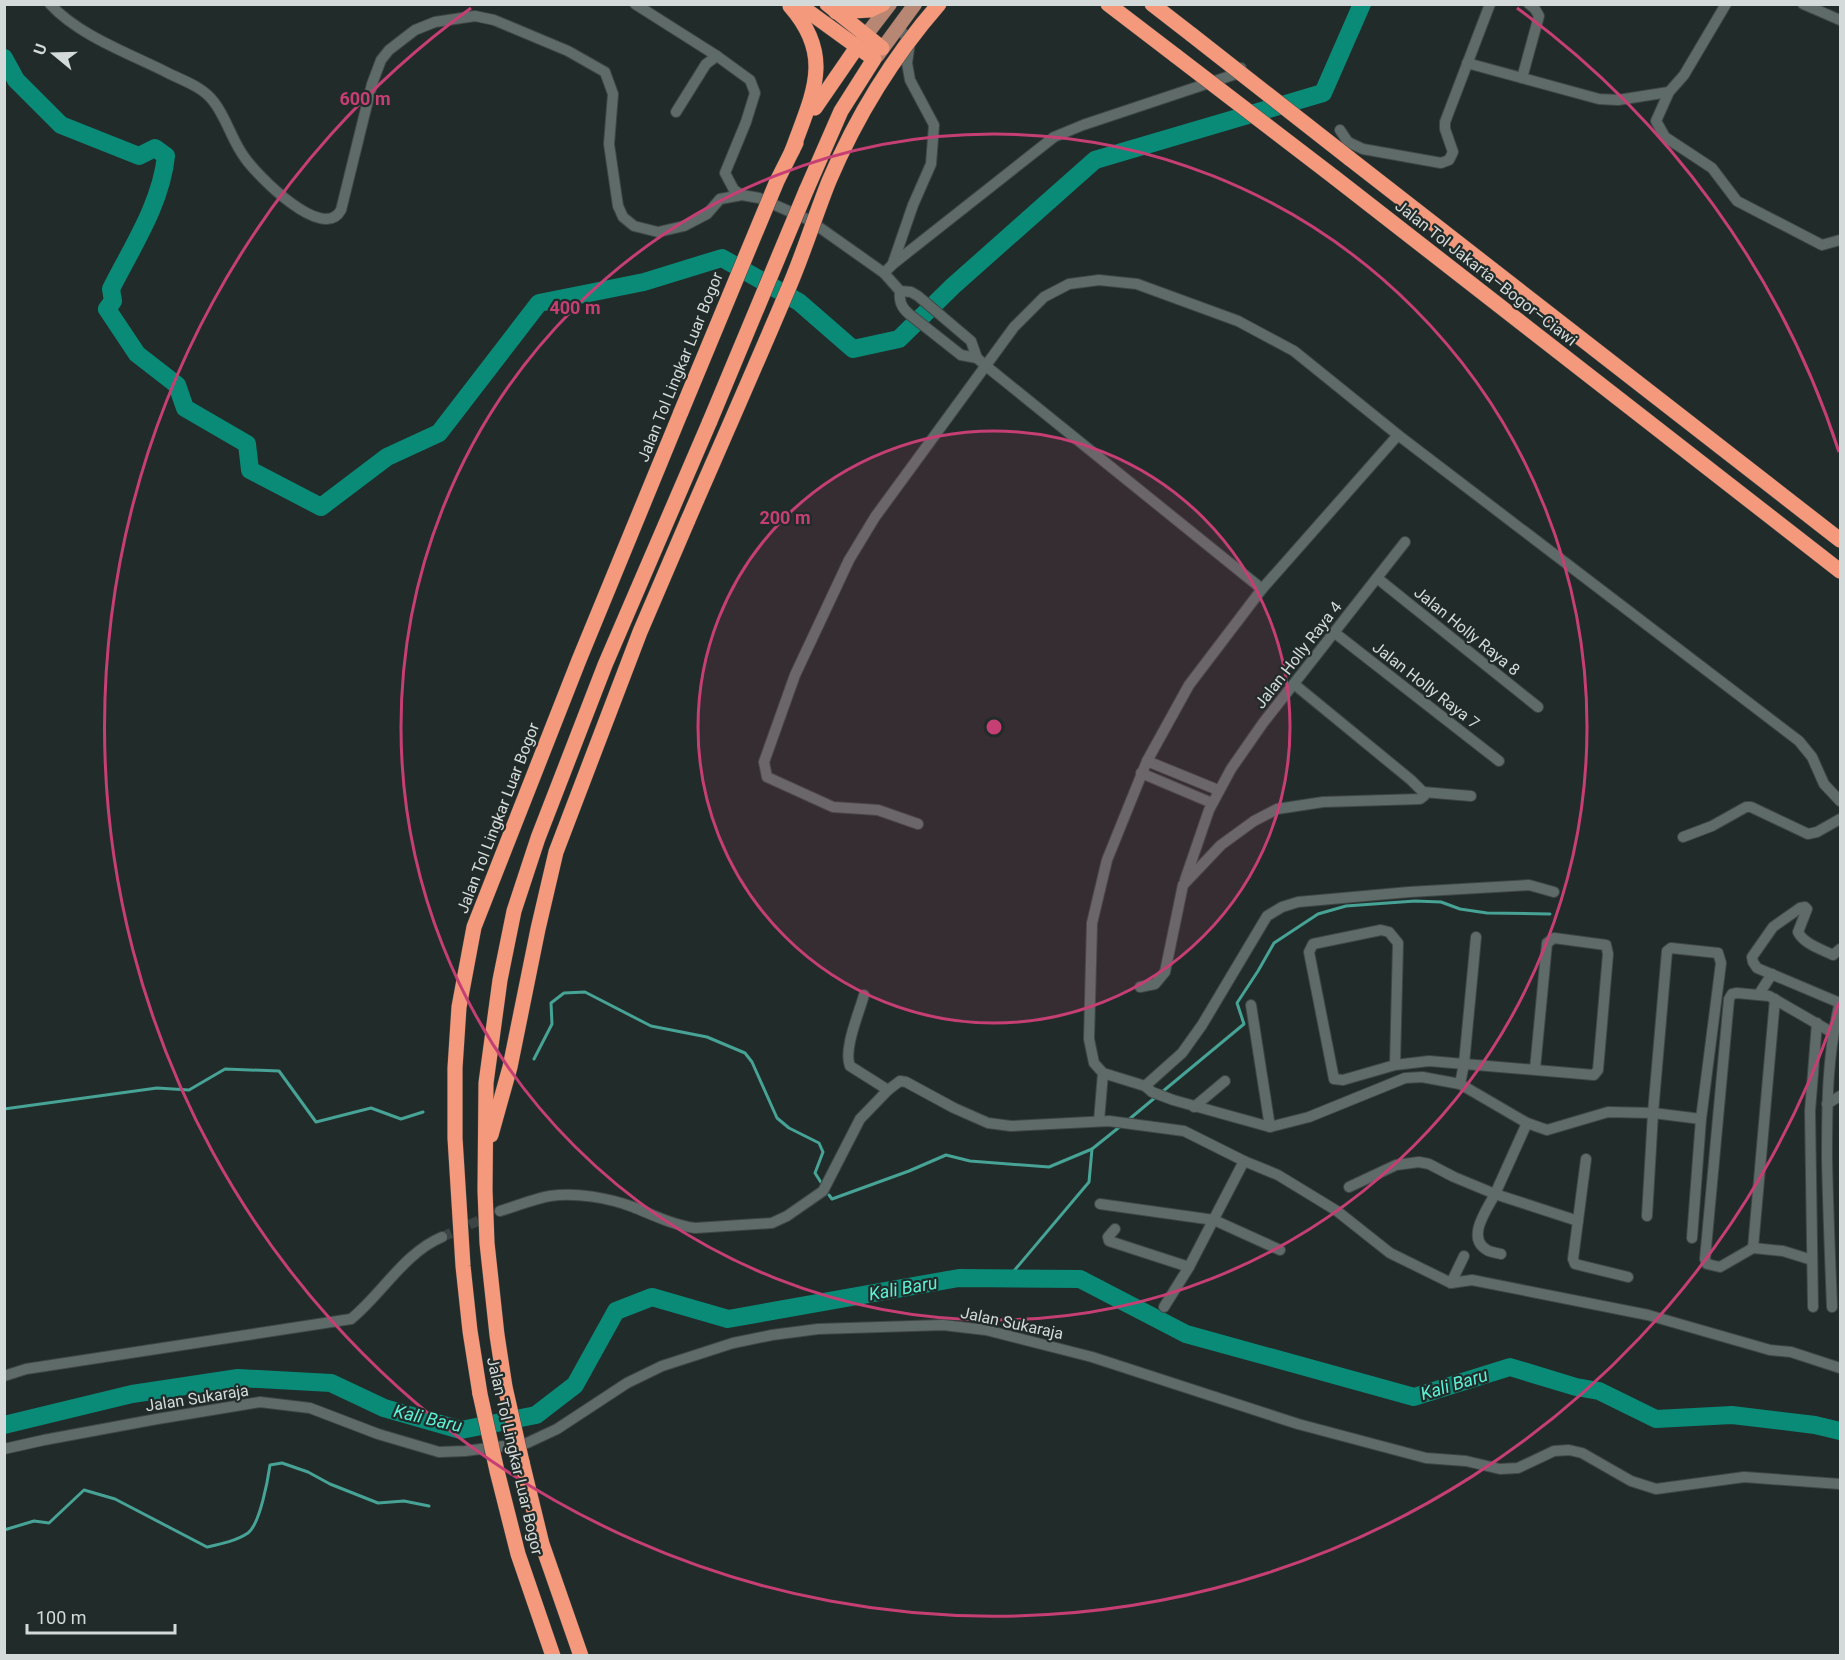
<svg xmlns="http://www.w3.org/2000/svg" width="1845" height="1660" viewBox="0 0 1845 1660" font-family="Roboto,sans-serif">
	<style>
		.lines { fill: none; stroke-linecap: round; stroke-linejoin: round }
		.stream { stroke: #46a395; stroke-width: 3 }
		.river { stroke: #098b78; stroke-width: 18 }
		.minor-tunnel { stroke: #3c4543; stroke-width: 10; stroke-dasharray: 10 5; stroke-linecap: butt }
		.minor-casing { stroke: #3f4746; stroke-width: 12 }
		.major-casing { stroke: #3f4746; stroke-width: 15 }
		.highway-casing { stroke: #3f4746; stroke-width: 16 }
		.minor { stroke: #5f6b68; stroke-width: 10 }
		.major { stroke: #b88773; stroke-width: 14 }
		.highway { stroke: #f4997b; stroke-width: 15 }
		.highway-bridge-casing { stroke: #3f4746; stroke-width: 16; stroke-linecap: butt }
		.highway-bridge { stroke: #f4997b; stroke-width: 15 }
		.ring { fill: none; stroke: #c63f74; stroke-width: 3 }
		.labels { text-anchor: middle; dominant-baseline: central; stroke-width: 4.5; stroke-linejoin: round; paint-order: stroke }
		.street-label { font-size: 16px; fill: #d4dad9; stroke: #212b29 }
		.water-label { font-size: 18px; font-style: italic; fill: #5cf1d5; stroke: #212b29 }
		.centre { fill: #c63f74; stroke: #212b29; stroke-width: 3 }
		.ring-label { font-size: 18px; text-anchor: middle; font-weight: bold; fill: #c63f74; stroke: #212b29; stroke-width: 4.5; stroke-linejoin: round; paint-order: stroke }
	</style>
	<rect width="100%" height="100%" fill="#212b29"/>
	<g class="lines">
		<g class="stream">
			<path d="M 534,1059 L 552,1024 L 551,1003 L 564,993 L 585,992 L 651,1026 L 707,1037 L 745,1053 L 752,1062 L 777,1118 L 789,1128 L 819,1143 L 823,1152 L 815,1173 L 822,1184"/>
			<path d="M 1162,1092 L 1244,1024 L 1237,1003 L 1258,971 L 1274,943 L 1318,914 L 1346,906 L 1415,901 L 1441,902 L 1460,909 L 1487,913 L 1550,914"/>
			<path d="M 4,1109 L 157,1088 L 189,1090 L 225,1069 L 279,1071 L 316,1122 L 371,1108 L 401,1119 L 423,1112"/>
			<path d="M 1127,1121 L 1157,1096"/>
			<path d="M 829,1195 L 832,1199 L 909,1171 L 946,1155 L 970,1161 L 1049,1167 L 1092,1149"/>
			<path d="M 1008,1278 L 1089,1182 L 1092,1149 L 1122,1125"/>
			<path d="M 4,1530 L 34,1521 L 49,1523 L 84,1490 L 115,1499 L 207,1547 C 221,1544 236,1541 248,1533 C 260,1524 268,1479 270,1465 L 282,1463 L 308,1472 L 330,1484 L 378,1503 L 404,1501 L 429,1506"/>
		</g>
		<g class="river">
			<path d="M 4,58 L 16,80 L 61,125 L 139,156 L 155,148 L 166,156 C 161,204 132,247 111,289 L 113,301 L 107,309 L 137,354 L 177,385 L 185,408 L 247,444 L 250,470 L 321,507 L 387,457 L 439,433 L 539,303 L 644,282 L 722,258 L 799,302 L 853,349 L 899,339 L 953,286 L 1095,160 L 1323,93 L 1362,4"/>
			<path d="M 4,1425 L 132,1394 L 238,1378 L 331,1383 L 384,1408 L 461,1430 L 536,1415 L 575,1385 L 616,1311 L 652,1297 L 728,1319 L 959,1278 L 1080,1279 L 1186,1334 L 1414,1397 L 1510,1367 L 1576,1387 L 1599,1391 L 1656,1419 L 1732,1415 L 1815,1425 L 1840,1431"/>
		</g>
		<path class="minor-tunnel" d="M 442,1237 L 500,1211"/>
		<defs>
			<g id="minor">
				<path d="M 50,4 C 79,36 131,54 168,73 C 184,81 203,87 214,102 C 227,119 232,141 245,158 C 257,175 323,243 341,210 L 372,84 L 381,60 L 389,50 L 415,30 L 435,22 L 475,16 L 494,20 L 568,51 L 605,72 L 613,94 L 609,144 L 618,206 L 623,217 L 634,226 L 658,232 L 684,226 L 707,214 L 720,199 L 742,195 L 759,198 L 809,220 L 884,273 L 900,291 L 911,292 L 918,296 L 971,341 L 977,358 L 986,366 L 1262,589"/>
				<path d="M 635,4 L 717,56 L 750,80 L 755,93 L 746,122 L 725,173 L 734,190 L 742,195"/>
				<path d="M 1726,4 L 1684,75 L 1669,92 L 1656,121 L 1665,137 L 1712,168 L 1737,201 L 1822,245 L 1840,240"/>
				<path d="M 1803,4 L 1840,20"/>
				<path d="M 1467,63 L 1599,99 L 1618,100 L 1669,92"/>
				<path d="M 1522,78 L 1539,16 L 1535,9 L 1529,4"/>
				<path d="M 676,112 L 706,64 L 717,56"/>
				<path d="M 1340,130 L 1348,142 L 1363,149 L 1441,163 L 1449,160 L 1453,152 L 1445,129 L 1445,122 L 1490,4"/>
				<path d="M 893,263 L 913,205 L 931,164 L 934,125 L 910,80 L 907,63 L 910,42 L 898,27"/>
				<path d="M 884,273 L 893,264 L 1054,137 L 1083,125 L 1236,74 L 1241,68"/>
				<path d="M 900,291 C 899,301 901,307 909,314 L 961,355 L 977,358"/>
				<path d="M 1398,435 L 1262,589 L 1189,685 L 1147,761 L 1107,860 L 1092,923 L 1089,1039 L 1094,1063 L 1103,1073 L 1145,1086 L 1152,1092 L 1173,1100 L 1270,1127 L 1309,1117 L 1405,1078 L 1422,1077 L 1460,1084 L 1527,1123 L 1547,1130 L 1608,1112 L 1653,1113 L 1701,1119"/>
				<path d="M 1377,578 L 1538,707"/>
				<path d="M 1335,633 L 1499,761"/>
				<path d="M 1147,761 L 1218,790"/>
				<path d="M 1141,773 L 1212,803"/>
				<path d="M 1423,792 L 1471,796"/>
				<path d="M 918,824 L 878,810 L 833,807 L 767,777 L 764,762 L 795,675 L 849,560 L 875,517 L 1014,327 L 1044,297 L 1069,284 L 1099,280 L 1137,284 L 1238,321 L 1294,351 L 1398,435 L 1799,741 L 1812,757 L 1824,784 L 1840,801"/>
				<path d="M 1683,837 L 1712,826 L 1746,807 L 1751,807 L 1808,834 L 1817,832 L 1840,819"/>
				<path d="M 1185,880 L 1209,810 L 1231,769 L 1263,723 L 1405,542"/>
				<path d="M 1140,987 L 1155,984 L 1165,972 L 1183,885 L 1221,845 L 1254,821 L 1277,809 L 1323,802 L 1420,799 L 1424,796 L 1423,792 L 1411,780 L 1294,684"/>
				<path d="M 1759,994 L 1772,974"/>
				<path d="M 864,995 C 859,1013 843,1050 850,1066 L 888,1090"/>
				<path d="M 1840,1003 L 1757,968 L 1753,962 L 1752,957 L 1773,927 L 1800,908 L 1805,907 L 1807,909 L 1798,932 C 1804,944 1821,949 1833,955 L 1840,949"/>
				<path d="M 1251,1005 L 1270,1127"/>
				<path d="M 1395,1065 L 1343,1080 L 1334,1079 L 1309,952 L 1313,944 L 1381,930 L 1389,932 L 1398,943 L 1395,1065 L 1429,1061 L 1594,1075 L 1598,1070 L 1608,954 L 1606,945 L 1554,938 L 1547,943 L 1535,1069"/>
				<path d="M 1460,1084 L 1464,1064 L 1476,937"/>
				<path d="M 1145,1086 L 1182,1053 L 1202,1025 L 1267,916 L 1282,907 L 1298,902 L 1409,892 L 1529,885 L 1554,892"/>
				<path d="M 1827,1104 L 1840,1096"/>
				<path d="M 1194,1107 L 1225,1081"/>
				<path d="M 1099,1121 L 1103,1073"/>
				<path d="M 1527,1123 L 1495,1194 L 1578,1221"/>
				<path d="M 1586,1159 L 1573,1259 L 1575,1264 L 1628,1277"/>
				<path d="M 1349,1187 L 1396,1165 L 1419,1162 L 1429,1164 L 1454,1177 L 1495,1194 C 1488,1208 1465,1238 1487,1250 C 1490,1252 1496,1253 1501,1254"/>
				<path d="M 1100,1204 L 1214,1220 L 1280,1250"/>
				<path d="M 500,1211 C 517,1206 533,1199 550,1196 C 576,1192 609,1198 633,1207 C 653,1215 673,1225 695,1228 L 772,1223 L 787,1216 L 823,1191 L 860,1119 L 888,1090 L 900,1081 L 906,1082 L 954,1108 L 988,1123 L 1011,1126 L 1109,1121 L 1184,1131 L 1244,1161 L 1278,1175 L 1337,1211 L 1390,1253 L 1451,1283 L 1472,1280 L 1648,1315 L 1770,1350 L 1791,1352 L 1840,1368"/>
				<path d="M 1647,1216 L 1653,1113 L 1667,951 L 1671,948 L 1718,953 L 1721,963 L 1701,1119 L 1692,1238"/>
				<path d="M 1115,1229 L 1108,1237 L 1109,1241 L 1189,1267"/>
				<path d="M 1753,1248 L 1775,999"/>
				<path d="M 1812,1260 L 1783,1251 L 1753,1248 L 1720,1267 L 1707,1264 L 1705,1259 L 1729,999 L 1732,994 L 1737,993 L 1769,996 L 1833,1033"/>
				<path d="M 1451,1283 L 1464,1256"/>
				<path d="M 1164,1307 L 1189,1267 L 1244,1161"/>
				<path d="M 1813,1307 L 1810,1111 L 1817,1023"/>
				<path d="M 1832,1307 C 1830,1257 1828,1208 1827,1158 C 1827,1105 1827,1054 1840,1002"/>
				<path d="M 4,1376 L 26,1369 L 351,1319 C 382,1294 404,1253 442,1237"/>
				<path d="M 4,1449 L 44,1440 L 157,1419 L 260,1402 L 310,1408 L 378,1434 L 439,1452 L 465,1451 L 527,1443 L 557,1429 L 627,1383 L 662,1366 L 733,1343 L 772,1335 L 818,1329 L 943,1325 L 986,1330 L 1092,1357 L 1298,1424 L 1426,1458 L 1466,1461 L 1500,1469 L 1518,1468 L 1554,1451 L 1569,1450 L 1582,1453 L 1631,1481 L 1656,1489 L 1744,1477 L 1840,1484"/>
			</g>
			<g id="major">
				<path d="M 860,43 L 890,4"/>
				<path d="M 877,56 L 915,4"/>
			</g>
			<g id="highway">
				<path d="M 798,4 L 874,59 L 841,111 L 806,191"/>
				<path d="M 827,4 L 882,48"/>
				<path d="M 1108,4 L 1176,56"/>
				<path d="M 1152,4 L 1192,35"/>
				<path d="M 790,6 C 835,57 812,95 792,151"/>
				<path d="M 836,12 L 870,10 L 883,4"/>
				<path d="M 815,108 L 857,47"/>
				<path d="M 1349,158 L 1840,540"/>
				<path d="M 1334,177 L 1840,571"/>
				<path d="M 777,181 L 796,143"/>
				<path d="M 491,1135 L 510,1067 L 538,929 L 556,852 L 640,632 L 688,520"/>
				<path d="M 505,1387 L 497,1335 L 487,1243 L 485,1190 L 486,1083 L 500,980 L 514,911 L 538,838 L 605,665 L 710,421"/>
				<path d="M 480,1394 L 470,1331 L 463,1266 L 455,1138 L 455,1068 L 459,1007 L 474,927 L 579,660 L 681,412"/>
				<path d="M 522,1462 L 542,1544 L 581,1656"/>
				<path d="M 497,1471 L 518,1554 L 553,1656"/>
			</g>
		</defs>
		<use href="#minor" class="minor-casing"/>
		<use href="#major" class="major-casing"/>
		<use href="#highway" class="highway-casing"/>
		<use href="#minor" class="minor"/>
		<use href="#major" class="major"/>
		<use href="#highway" class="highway"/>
		<defs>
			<g id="highway-bridge">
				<path d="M 1192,35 L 1349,158"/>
				<path d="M 1176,56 L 1334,177"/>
				<path d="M 681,412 L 777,181"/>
				<path d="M 710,421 L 806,191"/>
				<path d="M 688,520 C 722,442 756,365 789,287 C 804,252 815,216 829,181 C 857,115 892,58 939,4"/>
				<path d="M 505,1387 L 522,1462"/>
				<path d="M 480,1394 L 497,1471"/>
			</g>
		</defs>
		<use href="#highway-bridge" class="highway-bridge-casing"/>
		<use href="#highway-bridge" class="highway-bridge"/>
	</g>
	<circle cx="994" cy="727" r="296" fill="#c63f74" fill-opacity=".12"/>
	<g class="ring">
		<circle cx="994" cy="727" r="296"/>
		<circle cx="994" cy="727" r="593"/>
		<path d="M1839 1002A889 889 0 1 1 471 8M1517 8A889 889 0 0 1 1839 452"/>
	</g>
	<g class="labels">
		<g class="street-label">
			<text transform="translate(1486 273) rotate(38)">Jalan Tol Jakarta–Bogor–Ciawi</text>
			<text transform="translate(680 367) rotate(-68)">Jalan Tol Lingkar Luar Bogor</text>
			<text transform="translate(1467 631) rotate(39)">Jalan Holly Raya 8</text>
			<text transform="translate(1298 655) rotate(-52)">Jalan Holly Raya 4</text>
			<text transform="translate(1426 685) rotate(38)">Jalan Holly Raya 7</text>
			<text transform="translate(498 818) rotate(-69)">Jalan Tol Lingkar Luar Bogor</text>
			<text transform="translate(1012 1323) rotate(12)">Jalan Sukaraja</text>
			<text transform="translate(197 1398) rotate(-9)">Jalan Sukaraja</text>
			<text transform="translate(515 1456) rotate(77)">Jalan Tol Lingkar Luar Bogor</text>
		</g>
		<g class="water-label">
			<text transform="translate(903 1288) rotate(-10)">Kali Baru</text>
			<text transform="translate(1454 1384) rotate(-17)">Kali Baru</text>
			<text transform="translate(428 1418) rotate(13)">Kali Baru</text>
		</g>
	</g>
	<circle cx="994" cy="727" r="9" class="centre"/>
	<g class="ring-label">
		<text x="365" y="105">600 m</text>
		<text x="575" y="314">400 m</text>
		<text x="785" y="524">200 m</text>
	</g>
	<rect width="1845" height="1660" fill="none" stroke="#d4dad9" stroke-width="12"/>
	<g transform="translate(54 54) rotate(289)" stroke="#212b29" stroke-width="4.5" paint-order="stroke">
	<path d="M0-4.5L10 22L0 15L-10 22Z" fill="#d4dad9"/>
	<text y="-9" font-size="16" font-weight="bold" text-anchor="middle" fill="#d4dad9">U</text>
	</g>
	<path d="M27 1624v9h148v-9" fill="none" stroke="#d4dad9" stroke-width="3"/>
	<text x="36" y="1624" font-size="18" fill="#d4dad9" stroke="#212b29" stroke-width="4.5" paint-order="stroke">100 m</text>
</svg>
